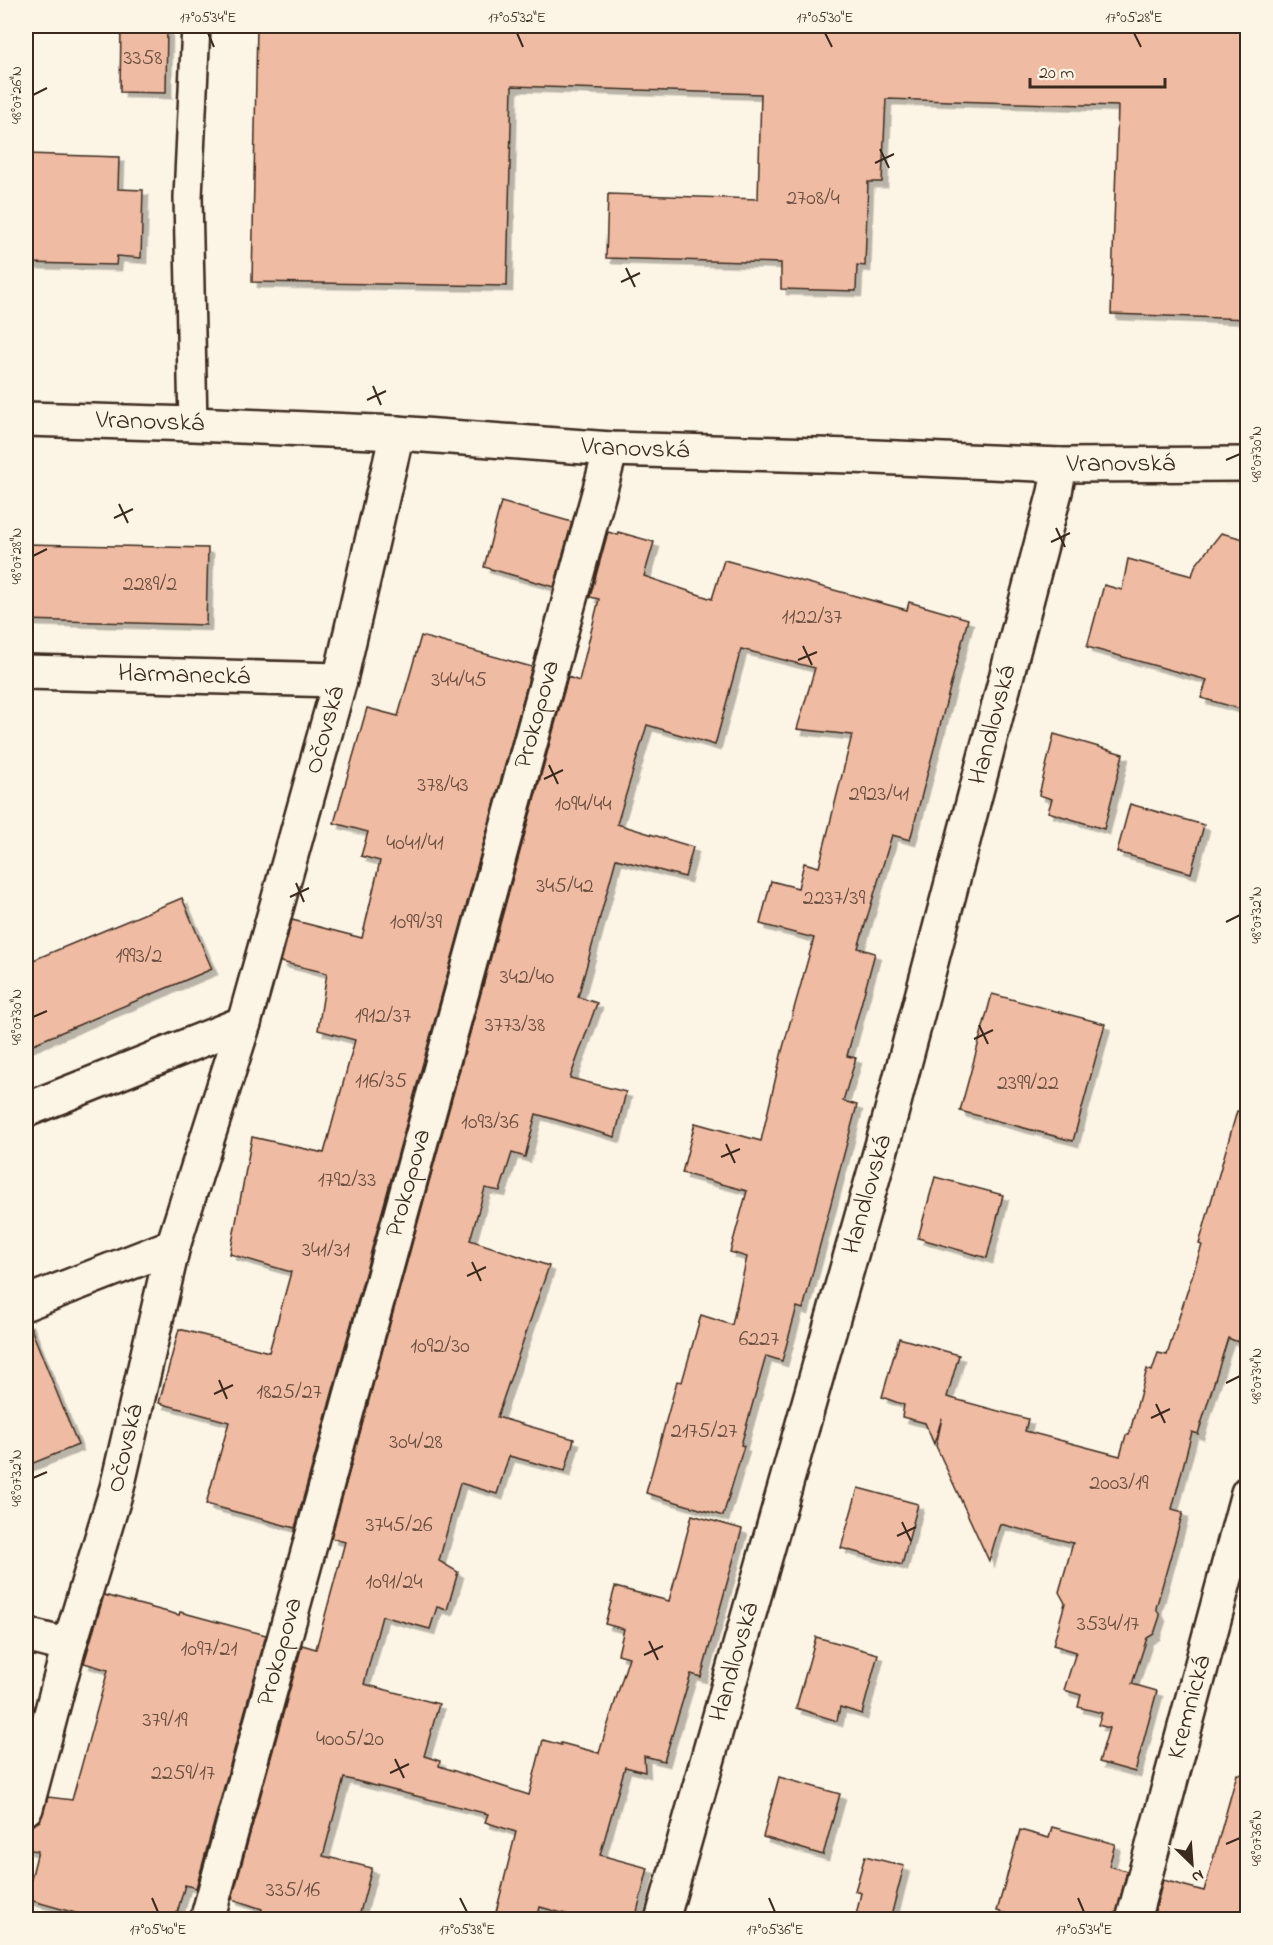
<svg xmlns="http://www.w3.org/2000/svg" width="1273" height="1945" viewBox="0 0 1273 1945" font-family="'Indie Flower',sans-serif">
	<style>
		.building { fill: #f0bba3; stroke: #3b2a1e; stroke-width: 1.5; filter: url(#shadow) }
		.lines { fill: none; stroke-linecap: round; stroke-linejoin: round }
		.service-casing { stroke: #3b2a1e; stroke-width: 32 }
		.minor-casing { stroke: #3b2a1e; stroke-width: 38 }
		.service { stroke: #fcf5e5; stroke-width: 27 }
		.minor { stroke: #fcf5e5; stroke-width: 33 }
		.ticks { fill: none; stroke: #3b2a1e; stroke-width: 2 }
		.labels { text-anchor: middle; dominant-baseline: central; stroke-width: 4.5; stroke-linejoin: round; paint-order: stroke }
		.number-label { font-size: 22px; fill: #684e3f }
		.street-label { font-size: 26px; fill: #3b2a1e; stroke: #fcf5e5 }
		.neatline { fill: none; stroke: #3b2a1e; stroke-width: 2 }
		.ticks-label { font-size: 15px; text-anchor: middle; fill: #3b2a1e }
	</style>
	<defs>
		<filter id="shadow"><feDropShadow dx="5.5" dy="5.5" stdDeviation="0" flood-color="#0004"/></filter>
	</defs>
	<rect width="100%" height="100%" fill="#fcf5e5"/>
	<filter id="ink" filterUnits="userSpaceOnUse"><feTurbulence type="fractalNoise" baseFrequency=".0167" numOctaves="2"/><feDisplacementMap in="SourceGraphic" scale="12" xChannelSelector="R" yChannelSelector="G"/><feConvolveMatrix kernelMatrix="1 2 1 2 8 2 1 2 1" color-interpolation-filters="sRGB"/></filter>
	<g filter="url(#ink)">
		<g class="building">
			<path d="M 121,26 L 167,26 L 166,93 L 120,92 Z"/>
			<path d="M 257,26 L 1248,26 L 1248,319 L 1111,314 L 1118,106 L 886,99 L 882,182 L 868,182 L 865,266 L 857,265 L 856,291 L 781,289 L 781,263 L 606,258 L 608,194 L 758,199 L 761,94 L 512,86 L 507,286 L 252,282 Z"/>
			<path d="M 26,154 L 119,157 L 118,189 L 143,190 L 141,258 L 117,256 L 116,265 L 26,263 Z"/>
			<path d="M 501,502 L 572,522 L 554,587 L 484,567 Z"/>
			<path d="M 608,532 L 618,535 L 618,532 L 654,542 L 644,576 L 712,599 L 724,560 L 907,610 L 909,602 L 968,619 L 910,840 L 892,835 L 858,948 L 875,953 L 847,1056 L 856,1058 L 843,1101 L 857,1105 L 803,1309 L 797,1307 L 782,1361 L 766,1356 L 741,1445 L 744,1446 L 723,1516 L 646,1493 L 677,1381 L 682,1382 L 701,1315 L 732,1325 L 747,1257 L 730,1252 L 747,1191 L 682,1173 L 695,1123 L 761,1141 L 782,1051 L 814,938 L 760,924 L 771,881 L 798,888 L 804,863 L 819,867 L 852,735 L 797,729 L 815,668 L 741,649 L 715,745 L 647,725 L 617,824 L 693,847 L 685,877 L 616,859 L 578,997 L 597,1003 L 570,1078 L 626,1092 L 615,1137 L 536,1114 L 525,1157 L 512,1153 L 500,1191 L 485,1188 L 470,1240 L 549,1266 L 497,1417 L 574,1439 L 565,1471 L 509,1456 L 497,1494 L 460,1483 L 439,1561 L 458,1572 L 447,1610 L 437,1607 L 430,1629 L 382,1616 L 364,1684 L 439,1704 L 424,1756 L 440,1761 L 439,1766 L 529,1795 L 543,1740 L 561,1745 L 561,1743 L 599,1753 L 629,1657 L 618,1654 L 624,1629 L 605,1624 L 615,1587 L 669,1601 L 692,1515 L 742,1529 L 701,1677 L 691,1674 L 664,1761 L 644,1756 L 645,1772 L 625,1767 L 600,1855 L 648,1868 L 635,1920 L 587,1920 L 540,1907 L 537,1920 L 494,1920 L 516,1832 L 485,1822 L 488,1814 L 344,1778 L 323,1856 L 372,1868 L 358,1920 L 259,1920 L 262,1909 L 232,1899 L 302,1645 L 316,1649 L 345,1542 L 331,1538 L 568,677 L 579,681 L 599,599 L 590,597 Z"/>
			<path d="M 1221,533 L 1248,540 L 1248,711 L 1201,698 L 1207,680 L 1087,647 L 1104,585 L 1122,590 L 1128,559 L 1192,576 L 1195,566 Z"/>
			<path d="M 26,544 L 208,548 L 206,625 L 26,620 Z"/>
			<path d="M 421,636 L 532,667 L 295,1528 L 206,1504 L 229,1422 L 159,1403 L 179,1329 L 269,1352 L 291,1272 L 230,1254 L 252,1137 L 324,1153 L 355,1040 L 318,1030 L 327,973 L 281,962 L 292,920 L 362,938 L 380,861 L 361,856 L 368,832 L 334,823 L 367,708 L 398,716 Z"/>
			<path d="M 1054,734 L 1123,754 L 1104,829 L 1048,812 L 1052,799 L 1039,795 Z"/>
			<path d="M 1130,804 L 1204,825 L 1191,873 L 1117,852 Z"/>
			<path d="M 182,898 L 212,969 L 26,1047 L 26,963 Z"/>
			<path d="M 992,994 L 1105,1024 L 1073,1141 L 960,1111 Z"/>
			<path d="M 1237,1111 L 1248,1112 L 1248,1311 L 1238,1342 L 1228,1338 L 1198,1434 L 1192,1432 L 1172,1509 L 1183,1512 L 1156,1608 L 1160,1616 L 1154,1634 L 1147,1638 L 1132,1684 L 1157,1691 L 1135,1772 L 1099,1762 L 1109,1728 L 1098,1725 L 1102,1713 L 1078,1707 L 1081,1695 L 1064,1690 L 1076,1652 L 1053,1645 L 1065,1603 L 1059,1592 L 1073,1543 L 1000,1524 L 989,1561 L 936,1446 L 942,1418 L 934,1444 L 925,1423 L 902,1417 L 904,1405 L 882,1397 L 899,1338 L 959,1355 L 947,1397 L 1028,1419 L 1025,1431 L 1120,1456 L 1126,1435 L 1129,1435 L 1147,1369 L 1152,1371 L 1158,1353 L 1167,1355 L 1202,1245 L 1199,1244 Z"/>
			<path d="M 935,1177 L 1003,1195 L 987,1258 L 918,1238 Z"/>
			<path d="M 26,1321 L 28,1321 L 78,1445 L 26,1466 Z"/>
			<path d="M 858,1488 L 918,1504 L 902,1565 L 841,1548 Z"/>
			<path d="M 104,1595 L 179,1615 L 180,1612 L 266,1635 L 196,1888 L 185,1885 L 175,1920 L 100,1920 L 26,1899 L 38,1851 L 26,1849 L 26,1826 L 31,1826 L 40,1821 L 48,1797 L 72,1800 L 108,1670 L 84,1663 Z"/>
			<path d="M 816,1637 L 878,1654 L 862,1714 L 840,1707 L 837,1721 L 796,1708 Z"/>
			<path d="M 1237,1774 L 1248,1775 L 1248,1920 L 1153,1920 L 1163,1880 L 1204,1891 Z"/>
			<path d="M 779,1777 L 840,1794 L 823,1855 L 763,1837 Z"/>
			<path d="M 1052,1827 L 1115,1844 L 1109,1866 L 1127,1871 L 1115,1920 L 1029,1920 L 997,1911 L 1020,1830 L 1049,1838 Z"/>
			<path d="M 865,1856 L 904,1866 L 890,1920 L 855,1920 L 861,1893 L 855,1891 Z"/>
		</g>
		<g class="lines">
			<defs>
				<path id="service" d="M 193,424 L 188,197 L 196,26"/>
				<g id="minor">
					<path id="s1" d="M 26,419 L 193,424 L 397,433 L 611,449 L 852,456 L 1060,465 L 1248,464"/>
					<path id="s2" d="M 26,672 L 340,680"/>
					<path d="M 26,1110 L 244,1023"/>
					<path d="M 26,1303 L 173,1246"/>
					<path id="s3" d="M 26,1635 L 69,1646 L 117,1488 L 173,1246 L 244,1023 L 340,680 L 397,433"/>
					<path d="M 26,1808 L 69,1646"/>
					<path id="s4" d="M 207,1920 L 611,449"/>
					<path id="s5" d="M 662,1920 L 891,1114 L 1055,492 L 1060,465"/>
					<path id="s6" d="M 1133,1920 L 1248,1493"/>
				</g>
			</defs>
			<use href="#service" class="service-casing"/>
			<use href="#minor" class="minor-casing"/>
			<use href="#service" class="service"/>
			<use href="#minor" class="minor"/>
		</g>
	</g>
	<path class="ticks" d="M 208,33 L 214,47M 517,33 L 523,47M 825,33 L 832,47M 1134,33 L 1141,47M 33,95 L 47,88M 880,149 L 889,168M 875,163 L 894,154M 626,268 L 635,287M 621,282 L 640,273M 373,386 L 381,405M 367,400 L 386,391M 1226,460 L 1240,454M 119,504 L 128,523M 114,518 L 133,509M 1056,528 L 1065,547M 1051,542 L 1070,533M 33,556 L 47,549M 803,646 L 812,665M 798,660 L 817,652M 549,765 L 558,784M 544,779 L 563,770M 296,883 L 304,902M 290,897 L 309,888M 1226,922 L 1240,915M 33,1017 L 47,1011M 979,1025 L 988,1044M 974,1039 L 993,1030M 726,1144 L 735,1163M 721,1157 L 740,1149M 472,1262 L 481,1281M 467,1276 L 486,1267M 219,1380 L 227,1399M 1226,1383 L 1240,1376M 214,1394 L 233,1385M 1156,1404 L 1165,1423M 1151,1418 L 1170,1409M 33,1478 L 47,1472M 902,1522 L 911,1541M 897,1536 L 916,1527M 649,1641 L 658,1660M 644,1655 L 663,1646M 395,1759 L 404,1778M 390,1773 L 409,1764M 1226,1844 L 1240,1838M 152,1898 L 158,1912M 460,1898 L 467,1912M 769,1898 L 775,1912M 1078,1898 L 1084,1912"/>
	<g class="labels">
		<g class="number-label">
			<text x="143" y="59">3358</text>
			<text x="813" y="199">2708/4</text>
			<text x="150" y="585">2289/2</text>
			<text x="812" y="618">1122/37</text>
			<text x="459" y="681">344/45</text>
			<text x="443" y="786">378/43</text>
			<text x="879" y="795">2923/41</text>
			<text x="583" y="805">1094/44</text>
			<text x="415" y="844">4041/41</text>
			<text x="565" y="887">345/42</text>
			<text x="834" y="899">2237/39</text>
			<text x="416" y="923">1099/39</text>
			<text x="139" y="957">1993/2</text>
			<text x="527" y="978">342/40</text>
			<text x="383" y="1017">1912/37</text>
			<text x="515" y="1026">3773/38</text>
			<text x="381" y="1082">116/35</text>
			<text x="1028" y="1084">2399/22</text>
			<text x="490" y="1123">1093/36</text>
			<text x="347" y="1181">1792/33</text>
			<text x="326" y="1251">341/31</text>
			<text x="759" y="1340">6227</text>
			<text x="440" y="1347">1092/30</text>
			<text x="289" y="1393">1825/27</text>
			<text x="704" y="1432">2175/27</text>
			<text x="416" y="1443">304/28</text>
			<text x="1119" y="1484">2003/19</text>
			<text x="399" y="1526">3745/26</text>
			<text x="394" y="1583">1091/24</text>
			<text x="1108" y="1625">3534/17</text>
			<text x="209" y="1650">1097/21</text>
			<text x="165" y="1721">379/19</text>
			<text x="350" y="1740">4005/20</text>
			<text x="183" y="1774">2259/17</text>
			<text x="293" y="1891">335/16</text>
		</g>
		<g class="street-label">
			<text stroke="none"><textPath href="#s1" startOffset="124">Vranovská</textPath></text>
			<text stroke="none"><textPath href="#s1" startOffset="610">Vranovská</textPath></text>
			<text stroke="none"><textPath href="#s1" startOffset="1096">Vranovská</textPath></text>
			<text stroke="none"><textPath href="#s2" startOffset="158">Harmanecká</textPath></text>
			<text stroke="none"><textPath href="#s4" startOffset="1250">Prokopova</textPath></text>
			<text stroke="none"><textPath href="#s5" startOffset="1240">Handlovská</textPath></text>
			<text stroke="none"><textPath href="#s3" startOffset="996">Očovská</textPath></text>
			<text stroke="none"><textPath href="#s4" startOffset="764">Prokopova</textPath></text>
			<text stroke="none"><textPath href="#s5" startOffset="754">Handlovská</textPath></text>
			<text stroke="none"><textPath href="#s3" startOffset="250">Očovská</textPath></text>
			<text stroke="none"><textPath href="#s4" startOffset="278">Prokopova</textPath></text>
			<text stroke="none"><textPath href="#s5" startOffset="268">Handlovská</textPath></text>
			<text stroke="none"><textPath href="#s6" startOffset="220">Kremnická</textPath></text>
		</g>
	</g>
	<rect width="1273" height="1945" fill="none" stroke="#fcf5e5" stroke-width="66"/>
	<g transform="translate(1192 1864) rotate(155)" stroke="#fcf5e5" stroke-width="4.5" paint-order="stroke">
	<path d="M0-4.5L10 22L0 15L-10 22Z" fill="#3b2a1e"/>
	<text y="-9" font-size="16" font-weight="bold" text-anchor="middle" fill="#3b2a1e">N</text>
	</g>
	<path d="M1030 78v9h135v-9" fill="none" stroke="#3b2a1e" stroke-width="3"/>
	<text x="1039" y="78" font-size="18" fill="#3b2a1e" stroke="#fcf5e5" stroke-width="4.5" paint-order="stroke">20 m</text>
	<rect x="33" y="33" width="1207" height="1879" class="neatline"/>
	<g class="ticks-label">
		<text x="208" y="22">17°05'34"E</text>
		<text x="517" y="22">17°05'32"E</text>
		<text x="825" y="22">17°05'30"E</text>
		<text x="1134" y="22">17°05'28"E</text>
		<text transform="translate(16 95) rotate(-90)" y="5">48°07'26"N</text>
		<text transform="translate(1256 454) rotate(-90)" y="5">48°07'30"N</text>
		<text transform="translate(16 556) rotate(-90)" y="5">48°07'28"N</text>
		<text transform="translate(1256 915) rotate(-90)" y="5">48°07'32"N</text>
		<text transform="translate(16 1017) rotate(-90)" y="5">48°07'30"N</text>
		<text transform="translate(1256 1376) rotate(-90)" y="5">48°07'34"N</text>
		<text transform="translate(16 1478) rotate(-90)" y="5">48°07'32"N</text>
		<text transform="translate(1256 1838) rotate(-90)" y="5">48°07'36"N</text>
		<text x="158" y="1934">17°05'40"E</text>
		<text x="467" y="1934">17°05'38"E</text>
		<text x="775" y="1934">17°05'36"E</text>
		<text x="1084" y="1934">17°05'34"E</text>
	</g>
</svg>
